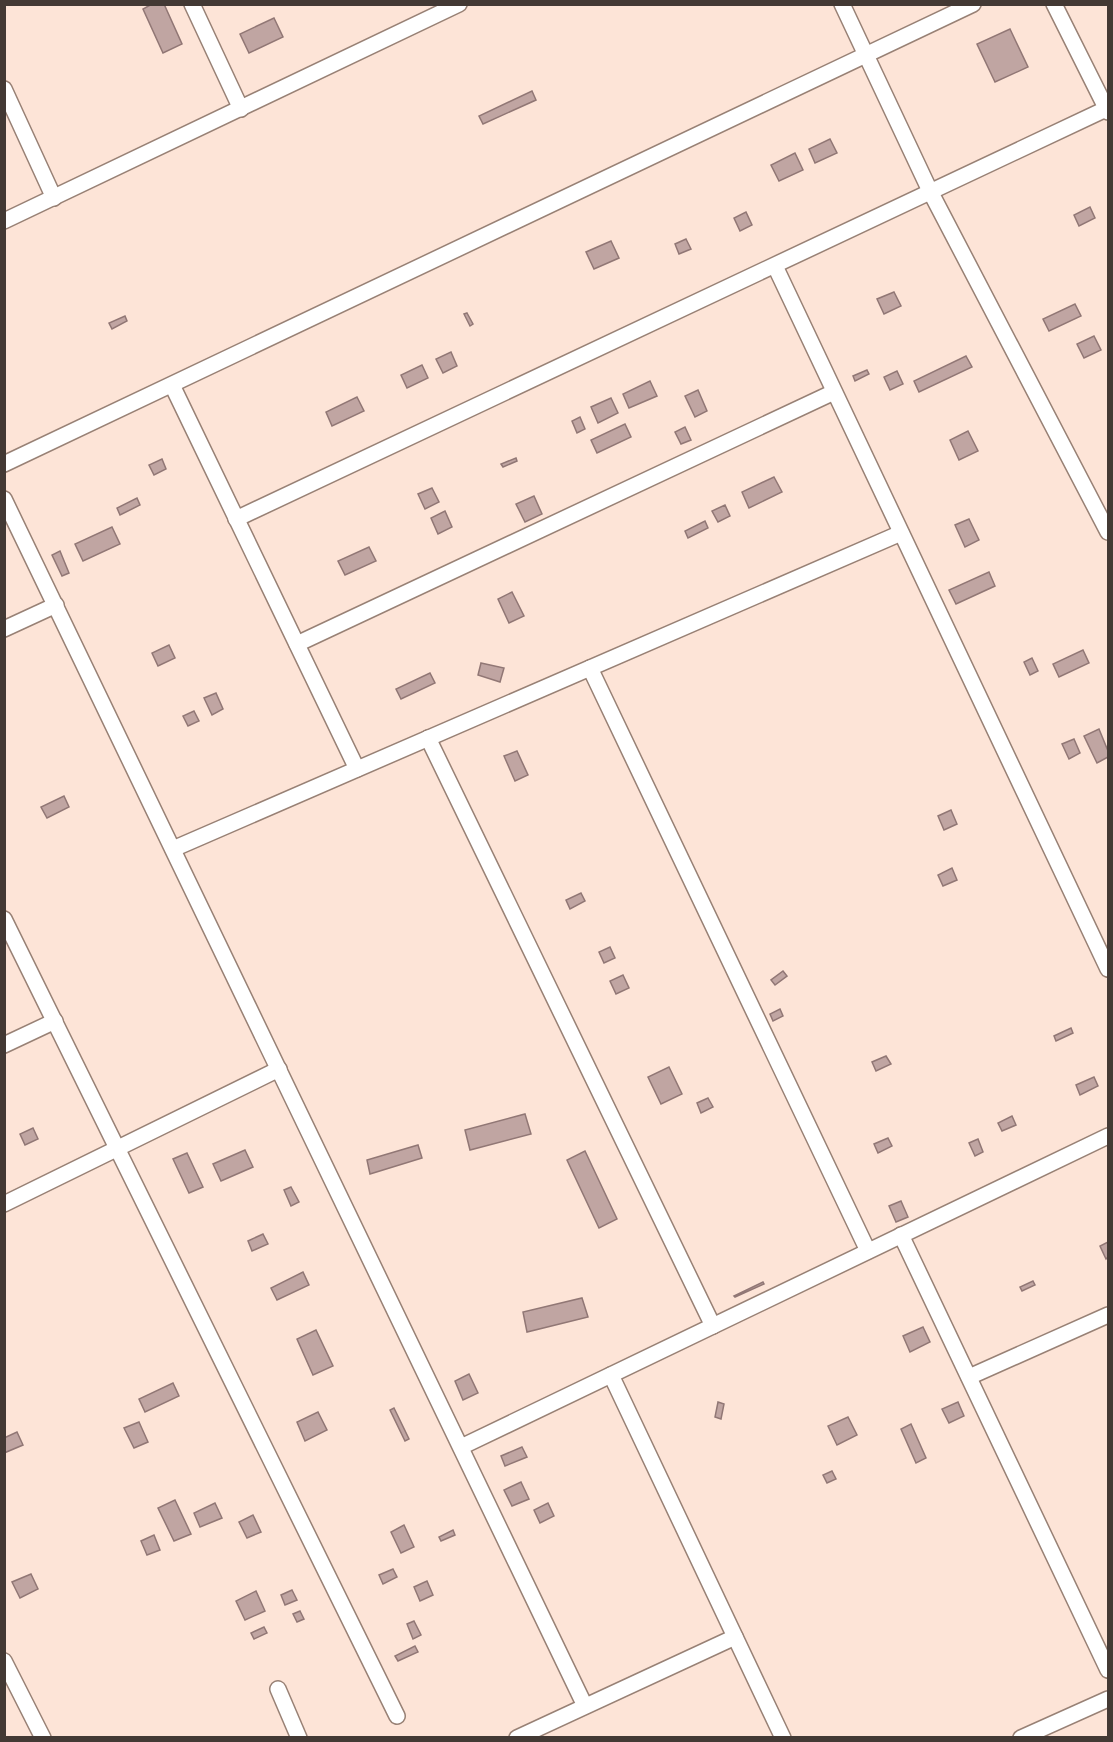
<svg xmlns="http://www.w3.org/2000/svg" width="1113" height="1742" viewBox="0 0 1113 1742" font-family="Lato,sans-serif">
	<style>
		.building { fill: #c0a5a2; stroke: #917775; stroke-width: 1.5 }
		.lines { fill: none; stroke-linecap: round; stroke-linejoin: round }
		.street-casing { stroke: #988175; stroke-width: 18 }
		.street { stroke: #fff; stroke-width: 15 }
	</style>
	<rect width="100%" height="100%" fill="#fde4d7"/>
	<g class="building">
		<path d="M 152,4 L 164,4 L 182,44 L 163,53 L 143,9 Z"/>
		<path d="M 274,18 L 283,37 L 249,53 L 240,34 Z"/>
		<path d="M 1010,29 L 1028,67 L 995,82 L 977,44 Z"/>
		<path d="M 532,91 L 536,100 L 483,124 L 479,116 Z"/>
		<path d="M 830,139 L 837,153 L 815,163 L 809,149 Z"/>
		<path d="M 795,153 L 803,170 L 779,181 L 771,165 Z"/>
		<path d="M 1090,207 L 1095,218 L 1079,226 L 1074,215 Z"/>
		<path d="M 746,212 L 752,225 L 740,231 L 734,218 Z"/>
		<path d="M 686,239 L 691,249 L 679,254 L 675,244 Z"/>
		<path d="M 611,241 L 619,258 L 594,269 L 586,252 Z"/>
		<path d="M 894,292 L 901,306 L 884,314 L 877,299 Z"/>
		<path d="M 1075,304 L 1081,316 L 1049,331 L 1043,319 Z"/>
		<path d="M 467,313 L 473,324 L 470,326 L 464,314 Z"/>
		<path d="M 125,316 L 127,321 L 112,329 L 109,323 Z"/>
		<path d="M 1094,336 L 1101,350 L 1084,358 L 1077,344 Z"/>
		<path d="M 451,352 L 457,366 L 443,373 L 436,359 Z"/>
		<path d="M 966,356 L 972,367 L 919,392 L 914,381 Z"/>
		<path d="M 422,365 L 428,378 L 407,388 L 401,375 Z"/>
		<path d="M 867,370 L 869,374 L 855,381 L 853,376 Z"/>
		<path d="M 897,371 L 903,384 L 890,390 L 884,377 Z"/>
		<path d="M 650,381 L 657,396 L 629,408 L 623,394 Z"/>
		<path d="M 698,390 L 707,411 L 695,417 L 685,396 Z"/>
		<path d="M 357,397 L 364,411 L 332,426 L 326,412 Z"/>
		<path d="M 611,398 L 618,413 L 598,423 L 591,407 Z"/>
		<path d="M 580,417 L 585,429 L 577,433 L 572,421 Z"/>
		<path d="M 625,424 L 631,437 L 597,453 L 591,440 Z"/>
		<path d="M 685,427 L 691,440 L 681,444 L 675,432 Z"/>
		<path d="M 968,431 L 978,451 L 959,460 L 950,440 Z"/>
		<path d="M 516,458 L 517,461 L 503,467 L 501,464 Z"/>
		<path d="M 162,459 L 166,469 L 154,475 L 149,465 Z"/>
		<path d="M 774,477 L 782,492 L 749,508 L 742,492 Z"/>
		<path d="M 432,488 L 439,502 L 425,509 L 418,494 Z"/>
		<path d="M 534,496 L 542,514 L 525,522 L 516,504 Z"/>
		<path d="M 137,498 L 140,505 L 120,515 L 117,508 Z"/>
		<path d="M 725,505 L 730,516 L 718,522 L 712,511 Z"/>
		<path d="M 445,511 L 452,527 L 438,534 L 431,518 Z"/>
		<path d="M 969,519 L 979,540 L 965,547 L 955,525 Z"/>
		<path d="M 705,521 L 708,528 L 688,538 L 685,531 Z"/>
		<path d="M 112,527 L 120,544 L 83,561 L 75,544 Z"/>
		<path d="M 369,547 L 376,561 L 345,575 L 338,561 Z"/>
		<path d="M 60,551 L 69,573 L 62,576 L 52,555 Z"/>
		<path d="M 989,572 L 995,586 L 956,604 L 949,590 Z"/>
		<path d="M 512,592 L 524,616 L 509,623 L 498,599 Z"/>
		<path d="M 169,645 L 175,658 L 158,666 L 152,653 Z"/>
		<path d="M 1083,650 L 1089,663 L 1059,677 L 1053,664 Z"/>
		<path d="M 1032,658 L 1038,671 L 1030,675 L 1024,662 Z"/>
		<path d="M 481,663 L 504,668 L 500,682 L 478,675 Z"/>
		<path d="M 430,673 L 435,683 L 401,699 L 396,689 Z"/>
		<path d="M 216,693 L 223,709 L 212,715 L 204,698 Z"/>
		<path d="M 194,711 L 199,721 L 188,726 L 183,716 Z"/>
		<path d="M 1099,729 L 1108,751 L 1108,757 L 1097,763 L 1084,736 Z"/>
		<path d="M 1074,739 L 1080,753 L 1069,759 L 1062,744 Z"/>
		<path d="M 517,751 L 528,775 L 515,781 L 504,756 Z"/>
		<path d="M 64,796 L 69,807 L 47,818 L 41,807 Z"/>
		<path d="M 951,810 L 957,824 L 944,830 L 938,816 Z"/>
		<path d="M 952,868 L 957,880 L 943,886 L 938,875 Z"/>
		<path d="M 581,893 L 585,901 L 570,909 L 566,900 Z"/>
		<path d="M 610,947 L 615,958 L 604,963 L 599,952 Z"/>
		<path d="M 783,971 L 787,976 L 775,985 L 771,980 Z"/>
		<path d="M 623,975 L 629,988 L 616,994 L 610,981 Z"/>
		<path d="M 780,1009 L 783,1016 L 773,1021 L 770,1014 Z"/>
		<path d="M 1071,1028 L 1073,1033 L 1056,1041 L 1054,1036 Z"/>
		<path d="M 886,1056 L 891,1064 L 876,1071 L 872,1062 Z"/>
		<path d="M 669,1067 L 682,1094 L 661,1104 L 648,1077 Z"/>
		<path d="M 1094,1077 L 1098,1086 L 1080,1095 L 1076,1085 Z"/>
		<path d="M 708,1098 L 713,1107 L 701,1113 L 697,1103 Z"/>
		<path d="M 525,1114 L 531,1134 L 470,1150 L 465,1130 Z"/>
		<path d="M 1012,1116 L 1016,1125 L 1002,1131 L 998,1123 Z"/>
		<path d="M 33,1128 L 38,1139 L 25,1145 L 20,1134 Z"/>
		<path d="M 888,1138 L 892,1146 L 878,1153 L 874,1144 Z"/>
		<path d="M 978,1139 L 983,1152 L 975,1156 L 969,1143 Z"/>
		<path d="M 418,1145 L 422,1158 L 370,1174 L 367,1160 Z"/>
		<path d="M 245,1150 L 253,1167 L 221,1181 L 213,1164 Z"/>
		<path d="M 585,1151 L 617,1219 L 599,1228 L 567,1160 Z"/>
		<path d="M 187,1153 L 203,1187 L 189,1193 L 173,1159 Z"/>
		<path d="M 291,1187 L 299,1202 L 291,1206 L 284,1190 Z"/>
		<path d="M 901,1201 L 908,1217 L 896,1222 L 889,1206 Z"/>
		<path d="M 263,1234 L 268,1244 L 252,1251 L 248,1241 Z"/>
		<path d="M 1108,1242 L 1108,1257 L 1106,1259 L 1100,1246 Z"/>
		<path d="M 303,1272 L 309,1285 L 277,1300 L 271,1288 Z"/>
		<path d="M 1033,1281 L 1035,1285 L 1022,1291 L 1020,1287 Z"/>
		<path d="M 763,1282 L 764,1284 L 735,1297 L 734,1296 Z"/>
		<path d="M 582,1298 L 588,1317 L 527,1332 L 523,1312 Z"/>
		<path d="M 923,1327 L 930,1342 L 910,1352 L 903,1336 Z"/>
		<path d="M 316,1330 L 333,1366 L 313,1375 L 297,1339 Z"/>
		<path d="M 469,1374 L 478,1393 L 463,1400 L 455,1381 Z"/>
		<path d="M 173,1383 L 179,1396 L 145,1412 L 139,1399 Z"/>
		<path d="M 718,1402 L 724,1404 L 721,1419 L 715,1417 Z"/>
		<path d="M 958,1402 L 964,1416 L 949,1423 L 942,1409 Z"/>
		<path d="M 394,1408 L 409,1439 L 405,1441 L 390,1410 Z"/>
		<path d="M 318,1412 L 327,1430 L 305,1441 L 297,1422 Z"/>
		<path d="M 848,1417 L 857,1435 L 837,1445 L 828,1426 Z"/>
		<path d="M 139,1422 L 148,1442 L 134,1448 L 124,1428 Z"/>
		<path d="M 911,1424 L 926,1458 L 916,1463 L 901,1429 Z"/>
		<path d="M 17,1432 L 23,1445 L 4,1453 L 4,1438 Z"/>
		<path d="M 522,1447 L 527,1457 L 505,1466 L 501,1456 Z"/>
		<path d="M 832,1471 L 836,1479 L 827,1483 L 823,1475 Z"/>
		<path d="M 521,1482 L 529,1499 L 512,1506 L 504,1490 Z"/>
		<path d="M 175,1500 L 191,1534 L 174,1541 L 158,1508 Z"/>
		<path d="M 215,1503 L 222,1518 L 200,1527 L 194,1513 Z"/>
		<path d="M 548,1503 L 554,1516 L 540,1523 L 534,1510 Z"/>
		<path d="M 253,1515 L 261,1532 L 247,1538 L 239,1522 Z"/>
		<path d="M 404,1525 L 414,1547 L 401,1553 L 391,1532 Z"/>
		<path d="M 453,1530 L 455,1535 L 441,1541 L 439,1537 Z"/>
		<path d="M 154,1535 L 160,1550 L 147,1555 L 141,1541 Z"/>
		<path d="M 393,1569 L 397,1577 L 383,1584 L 379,1575 Z"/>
		<path d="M 31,1574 L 38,1589 L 20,1598 L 12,1582 Z"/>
		<path d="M 427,1581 L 433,1595 L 420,1601 L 414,1587 Z"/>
		<path d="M 292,1590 L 297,1600 L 285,1605 L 281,1595 Z"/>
		<path d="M 256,1591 L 265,1611 L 245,1620 L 236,1601 Z"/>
		<path d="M 300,1611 L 304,1619 L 297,1622 L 293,1614 Z"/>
		<path d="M 414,1621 L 421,1635 L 413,1639 L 407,1624 Z"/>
		<path d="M 264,1627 L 267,1633 L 254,1639 L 251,1633 Z"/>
		<path d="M 415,1646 L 418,1652 L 398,1661 L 395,1656 Z"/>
	</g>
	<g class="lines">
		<defs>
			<g id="street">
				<path d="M 192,4 L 241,109"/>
				<path d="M 842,4 L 930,191 L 1108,532"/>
				<path d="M 1054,4 L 1108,112"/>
				<path d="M 4,89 L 54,198"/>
				<path d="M 4,221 L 459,4"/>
				<path d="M 775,266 L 1108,969"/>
				<path d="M 172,385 L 357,769"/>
				<path d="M 4,464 L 973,4"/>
				<path d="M 4,499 L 585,1706"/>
				<path d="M 236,519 L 1108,108"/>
				<path d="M 4,629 L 56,605"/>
				<path d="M 297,644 L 834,392"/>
				<path d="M 590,668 L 868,1251"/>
				<path d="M 428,738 L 713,1326"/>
				<path d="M 173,849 L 901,533"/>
				<path d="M 4,919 L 397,1716"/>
				<path d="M 4,1045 L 55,1021"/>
				<path d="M 4,1204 L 279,1069"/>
				<path d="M 901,1235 L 1108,1670"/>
				<path d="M 611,1375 L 783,1738"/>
				<path d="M 969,1377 L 1108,1315"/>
				<path d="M 461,1447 L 1108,1136"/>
				<path d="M 4,1661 L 43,1738"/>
				<path d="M 278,1689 L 299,1738"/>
				<path d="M 517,1738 L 735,1637"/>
				<path d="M 1021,1738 L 1108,1699"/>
			</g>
		</defs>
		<use href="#street" class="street-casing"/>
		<use href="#street" class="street"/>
	</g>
	<rect width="1113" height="1742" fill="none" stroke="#433934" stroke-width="12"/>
</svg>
